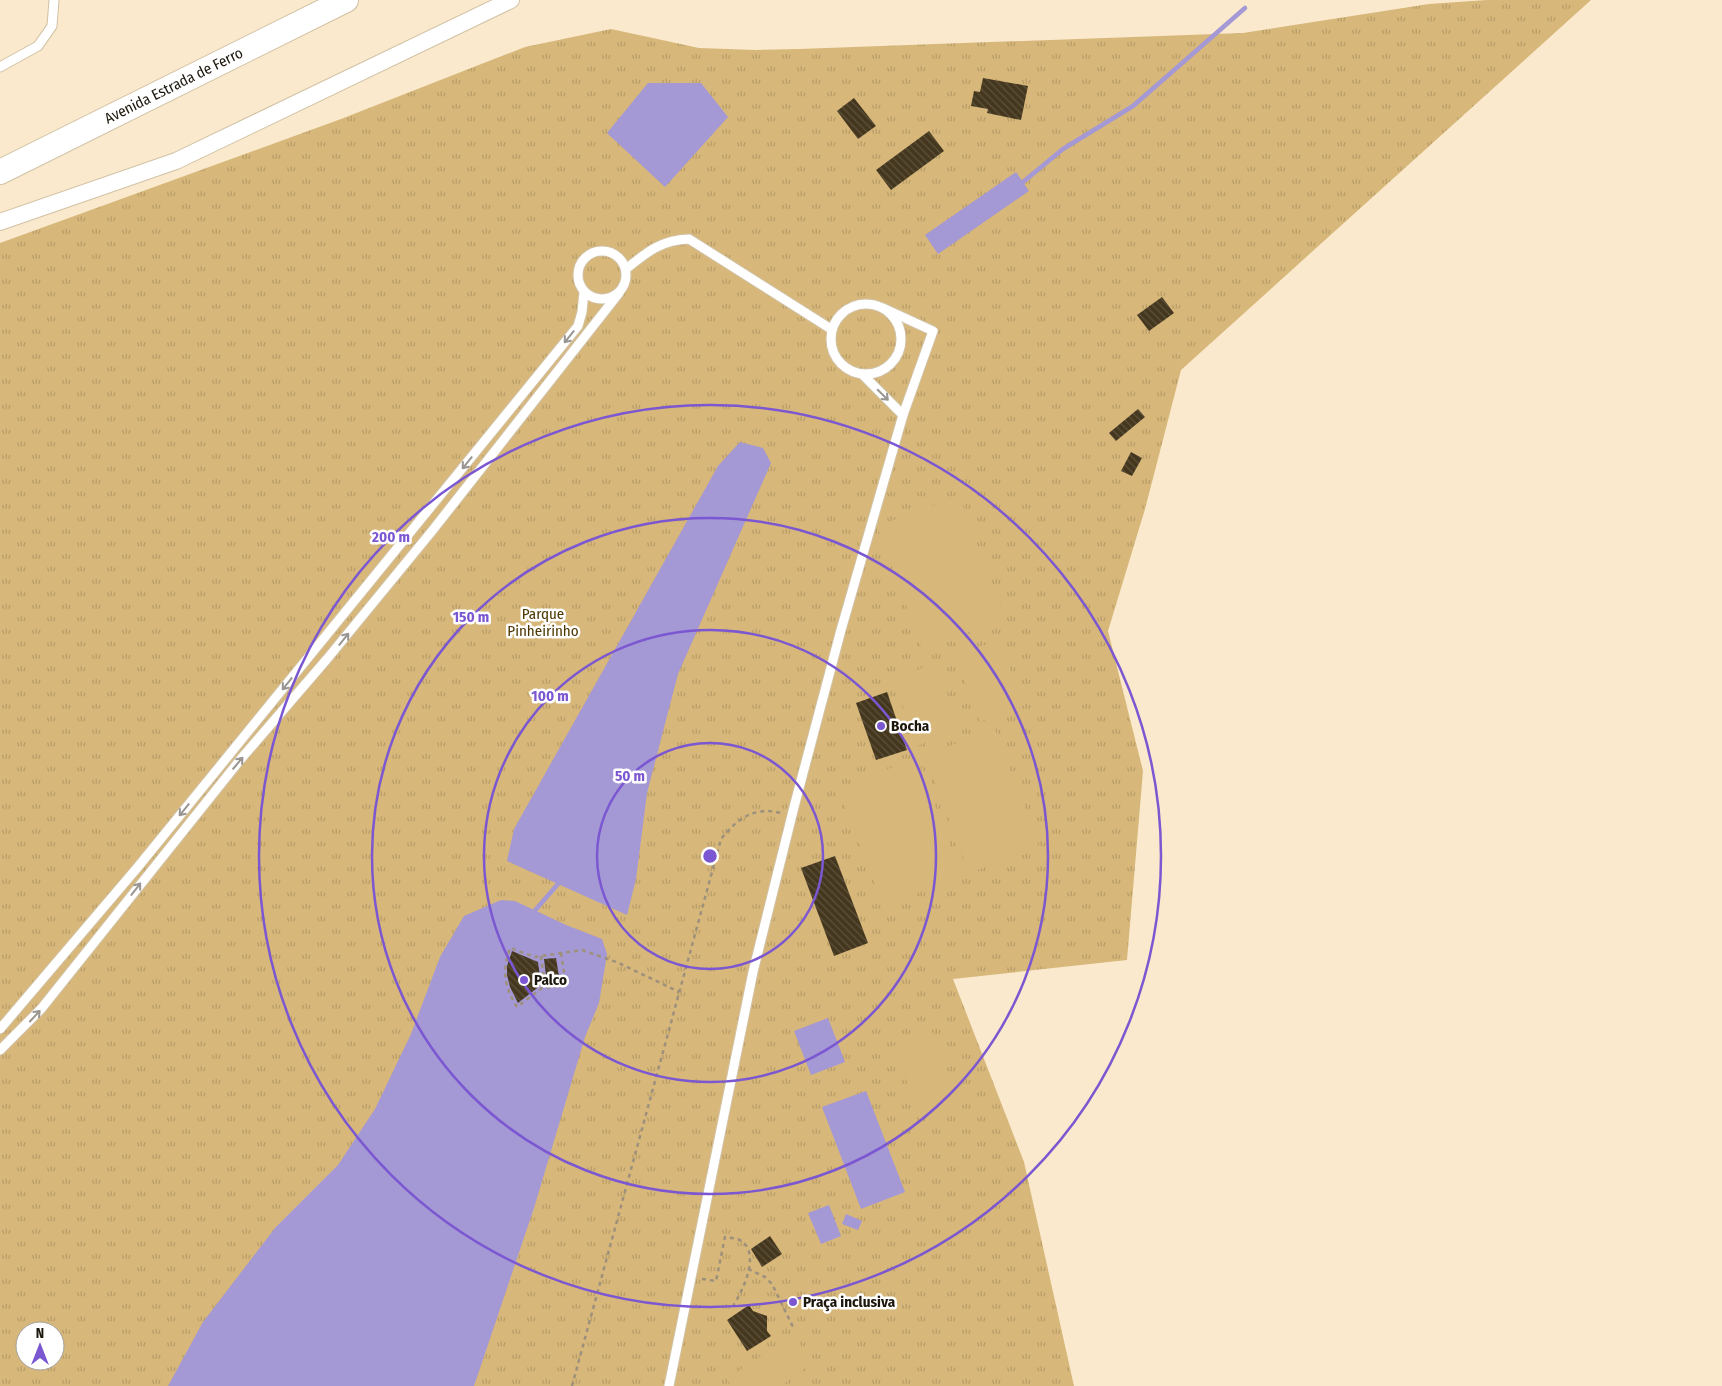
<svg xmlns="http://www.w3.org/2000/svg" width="1722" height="1386" viewBox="0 0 1722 1386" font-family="'Fira Sans Condensed',sans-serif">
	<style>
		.park { fill: url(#park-tufts); fill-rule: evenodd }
		.pitch { fill: #d7b77a }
		.water { fill: #a498d5 }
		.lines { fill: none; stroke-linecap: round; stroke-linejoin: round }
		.stream { stroke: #a498d5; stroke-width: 4.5 }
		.building { fill: url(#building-back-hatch) }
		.lane-casing { stroke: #d1c2a5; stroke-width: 11 }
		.street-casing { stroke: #d1c2a5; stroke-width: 18 }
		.secondary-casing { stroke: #d1c2a5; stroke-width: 26 }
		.path { stroke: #9d917c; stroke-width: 2.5; stroke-dasharray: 4 4; stroke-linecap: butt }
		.lane { stroke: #fff; stroke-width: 9 }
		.street { stroke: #fff; stroke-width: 16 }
		.secondary { stroke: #fff; stroke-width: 24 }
		.oneway { stroke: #999692 }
		.ring { fill: none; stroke: #7b57d1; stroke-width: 2.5 }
		.poi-dot { fill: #7b57d1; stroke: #fff; stroke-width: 2 }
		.labels { text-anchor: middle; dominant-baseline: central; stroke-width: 5; stroke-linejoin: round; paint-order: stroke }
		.street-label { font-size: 15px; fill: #1c160c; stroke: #fff }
		.park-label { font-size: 15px; fill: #4c3601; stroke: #fff }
		.poi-label { font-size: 15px; font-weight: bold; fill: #1c160c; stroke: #fff; text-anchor: start }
		.centre { fill: #7b57d1; stroke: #fff; stroke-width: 2.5 }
		.ring-label { font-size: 15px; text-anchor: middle; font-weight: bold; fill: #7b57d1; stroke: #fff; stroke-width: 5; stroke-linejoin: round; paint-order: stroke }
	</style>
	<defs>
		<pattern id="park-tufts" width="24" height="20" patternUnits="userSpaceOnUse" patternTransform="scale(1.25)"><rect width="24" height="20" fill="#d7b77a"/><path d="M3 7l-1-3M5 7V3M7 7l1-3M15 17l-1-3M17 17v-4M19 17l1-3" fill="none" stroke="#b89d68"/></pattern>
		<pattern id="building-back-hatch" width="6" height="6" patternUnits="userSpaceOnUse" patternTransform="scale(1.25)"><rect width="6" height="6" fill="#44371e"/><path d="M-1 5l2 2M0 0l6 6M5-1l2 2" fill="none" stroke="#5c513c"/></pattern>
	</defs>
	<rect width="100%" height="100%" fill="#fae9cc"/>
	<path class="park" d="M 1487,0 L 1591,0 L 1181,370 L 1145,509 L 1108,631 L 1143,771 L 1127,960 L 953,979 L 1024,1162 L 1074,1386 L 0,1386 L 0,243 L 341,119 L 525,47 L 611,29 L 699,48 L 755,50 L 799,49 L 1243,33 L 1429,4 ZM 25,1331 L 55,1331 L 55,1361 L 25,1361 Z"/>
	<g class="pitch">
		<path d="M 959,496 L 1005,619 L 922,649 L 877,526 Z"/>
		<path d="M 999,640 L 1024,705 L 980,722 L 955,655 Z"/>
		<path d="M 936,663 L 961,730 L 917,746 L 893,679 Z"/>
		<path d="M 995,729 L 1039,847 L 969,873 L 925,755 Z"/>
		<path d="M 917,758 L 962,877 L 883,906 L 838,788 Z"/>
		<path d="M 933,1032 L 960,1106 L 920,1120 L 894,1045 Z"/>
		<path d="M 793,1334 L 813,1363 L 780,1386 L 732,1386 L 727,1379 Z"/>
	</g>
	<g class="water">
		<path d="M 648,83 L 701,83 L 728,117 L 665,187 L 607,133 Z"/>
		<path d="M 1016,172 L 1029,191 L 938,254 L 925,235 Z"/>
		<path d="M 740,442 L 763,448 L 771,463 L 678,674 L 647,793 L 636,879 L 627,915 L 507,861 L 514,829 L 718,466 Z"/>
		<path d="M 501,900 L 515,901 L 566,925 L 602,939 L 607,954 L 599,1003 L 585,1037 L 534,1208 L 474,1386 L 168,1386 L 203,1322 L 275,1228 L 338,1165 L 375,1109 L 411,1034 L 440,957 L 464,916 Z"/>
		<path d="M 828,1018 L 845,1062 L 811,1075 L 794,1031 Z"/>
		<path d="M 866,1091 L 905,1192 L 861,1209 L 822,1107 Z"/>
		<path d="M 829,1205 L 841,1236 L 821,1244 L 808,1213 Z"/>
		<path d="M 846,1214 L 862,1221 L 858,1230 L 842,1224 Z"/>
	</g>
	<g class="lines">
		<g class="stream">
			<path d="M 1023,182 L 1063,149 L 1133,106 L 1245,8"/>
			<path d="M 531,915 L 558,884"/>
		</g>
	</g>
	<g class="building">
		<path d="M 983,78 L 1028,86 L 1021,120 L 987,113 L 988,109 L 971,106 L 974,91 L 980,92 Z"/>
		<path d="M 854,98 L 876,126 L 858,139 L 837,111 Z"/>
		<path d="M 929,131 L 944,151 L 891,190 L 876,170 Z"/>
		<path d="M 1162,297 L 1174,313 L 1149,331 L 1137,315 Z"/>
		<path d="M 1138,409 L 1145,417 L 1116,441 L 1109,433 Z"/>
		<path d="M 1131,452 L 1142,458 L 1132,476 L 1121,471 Z"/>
		<path d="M 887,692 L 907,750 L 876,760 L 856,703 Z"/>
		<path d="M 835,856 L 868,943 L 834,956 L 801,868 Z"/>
		<path d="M 512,951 L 538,962 L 541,985 L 518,1003 L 510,987 L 507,975 L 507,966 Z"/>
		<path d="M 556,958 L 560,982 L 547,984 L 544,959 Z"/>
		<path d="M 770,1236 L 782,1254 L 762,1267 L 751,1249 Z"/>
		<path d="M 749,1305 L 753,1311 L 767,1316 L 767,1331 L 771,1336 L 747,1351 L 727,1320 Z"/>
	</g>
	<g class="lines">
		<defs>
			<g id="lane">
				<path d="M 0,67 L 38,46 L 52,26 L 54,0"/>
				<circle cx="602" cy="275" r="24"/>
				<path d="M 626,269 C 647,252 661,240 689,239 L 831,329"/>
				<circle cx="866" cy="339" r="35"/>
				<path d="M 863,375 L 903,415"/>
				<path d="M 0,1029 L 137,868 L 578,326 L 582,312 L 584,292"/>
				<path d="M 0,1050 L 41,1009 L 240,760 L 327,659 L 432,531 L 619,293"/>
				<path d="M 669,1386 L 753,972 L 794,807 L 841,630 L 903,415 L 933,331 L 883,308"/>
			</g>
			<path id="street" d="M 0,222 L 176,161 L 511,0"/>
			<g id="secondary">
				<path id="s1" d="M 0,172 L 346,0"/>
			</g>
		</defs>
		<use href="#lane" class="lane-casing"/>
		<use href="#street" class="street-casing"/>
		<use href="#secondary" class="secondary-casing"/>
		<g class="path">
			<path d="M 561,953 L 566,985 L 542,988 L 517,1007 C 504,986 502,972 510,948 L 535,957 L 582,950 L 619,963 L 679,992"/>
			<path d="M 541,956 L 545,987"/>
			<path d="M 748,1269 L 765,1277 L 772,1284 L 793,1327"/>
			<path d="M 702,1279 L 716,1281 L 725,1237 C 731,1238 739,1238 744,1243 C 759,1258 742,1292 733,1306"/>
			<path d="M 572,1386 L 721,839 C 737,819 754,806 781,813"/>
		</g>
		<use href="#lane" class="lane"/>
		<use href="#street" class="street"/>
		<use href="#secondary" class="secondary"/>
	</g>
	<defs><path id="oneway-shaft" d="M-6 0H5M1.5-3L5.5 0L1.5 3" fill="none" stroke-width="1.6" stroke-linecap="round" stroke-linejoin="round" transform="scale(1.25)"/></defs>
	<g class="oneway">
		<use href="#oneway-shaft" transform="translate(569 337) rotate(129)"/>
		<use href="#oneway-shaft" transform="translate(883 395) rotate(45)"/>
		<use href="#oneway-shaft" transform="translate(467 463) rotate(129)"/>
		<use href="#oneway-shaft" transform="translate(344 639) rotate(-51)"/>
		<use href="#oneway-shaft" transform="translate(287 684) rotate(129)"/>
		<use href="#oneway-shaft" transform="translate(238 763) rotate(-50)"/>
		<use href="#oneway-shaft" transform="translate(184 810) rotate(129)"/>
		<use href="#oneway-shaft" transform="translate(136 889) rotate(-52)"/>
		<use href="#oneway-shaft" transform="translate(35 1016) rotate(-47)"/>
	</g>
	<g class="ring">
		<circle cx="710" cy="856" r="113"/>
		<circle cx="710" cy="856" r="226"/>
		<circle cx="710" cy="856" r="338"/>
		<circle cx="710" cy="856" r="451"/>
	</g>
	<g class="poi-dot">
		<circle cx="881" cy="726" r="5"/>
		<circle cx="524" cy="980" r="5"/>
		<circle cx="793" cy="1302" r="5"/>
	</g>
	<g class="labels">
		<g class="street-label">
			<text stroke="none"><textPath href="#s1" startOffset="194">Avenida Estrada de Ferro</textPath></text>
		</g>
		<g class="park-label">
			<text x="543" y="614">Parque<tspan x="543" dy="17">Pinheirinho</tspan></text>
		</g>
		<g class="poi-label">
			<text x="891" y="726">Bocha</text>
			<text x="534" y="980">Palco</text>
			<text x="803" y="1302">Praça inclusiva</text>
		</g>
	</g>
	<circle cx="710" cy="856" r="8" class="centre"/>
	<g class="ring-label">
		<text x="391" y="542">200 m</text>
		<text x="471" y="622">150 m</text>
		<text x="550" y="701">100 m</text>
		<text x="630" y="781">50 m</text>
	</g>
	<g transform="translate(40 1346)"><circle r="24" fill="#ffffff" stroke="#a4a29e"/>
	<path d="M0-4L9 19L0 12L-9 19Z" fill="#7b57d1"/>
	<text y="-8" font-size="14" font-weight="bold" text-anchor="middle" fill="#1c160c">N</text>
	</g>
</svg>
